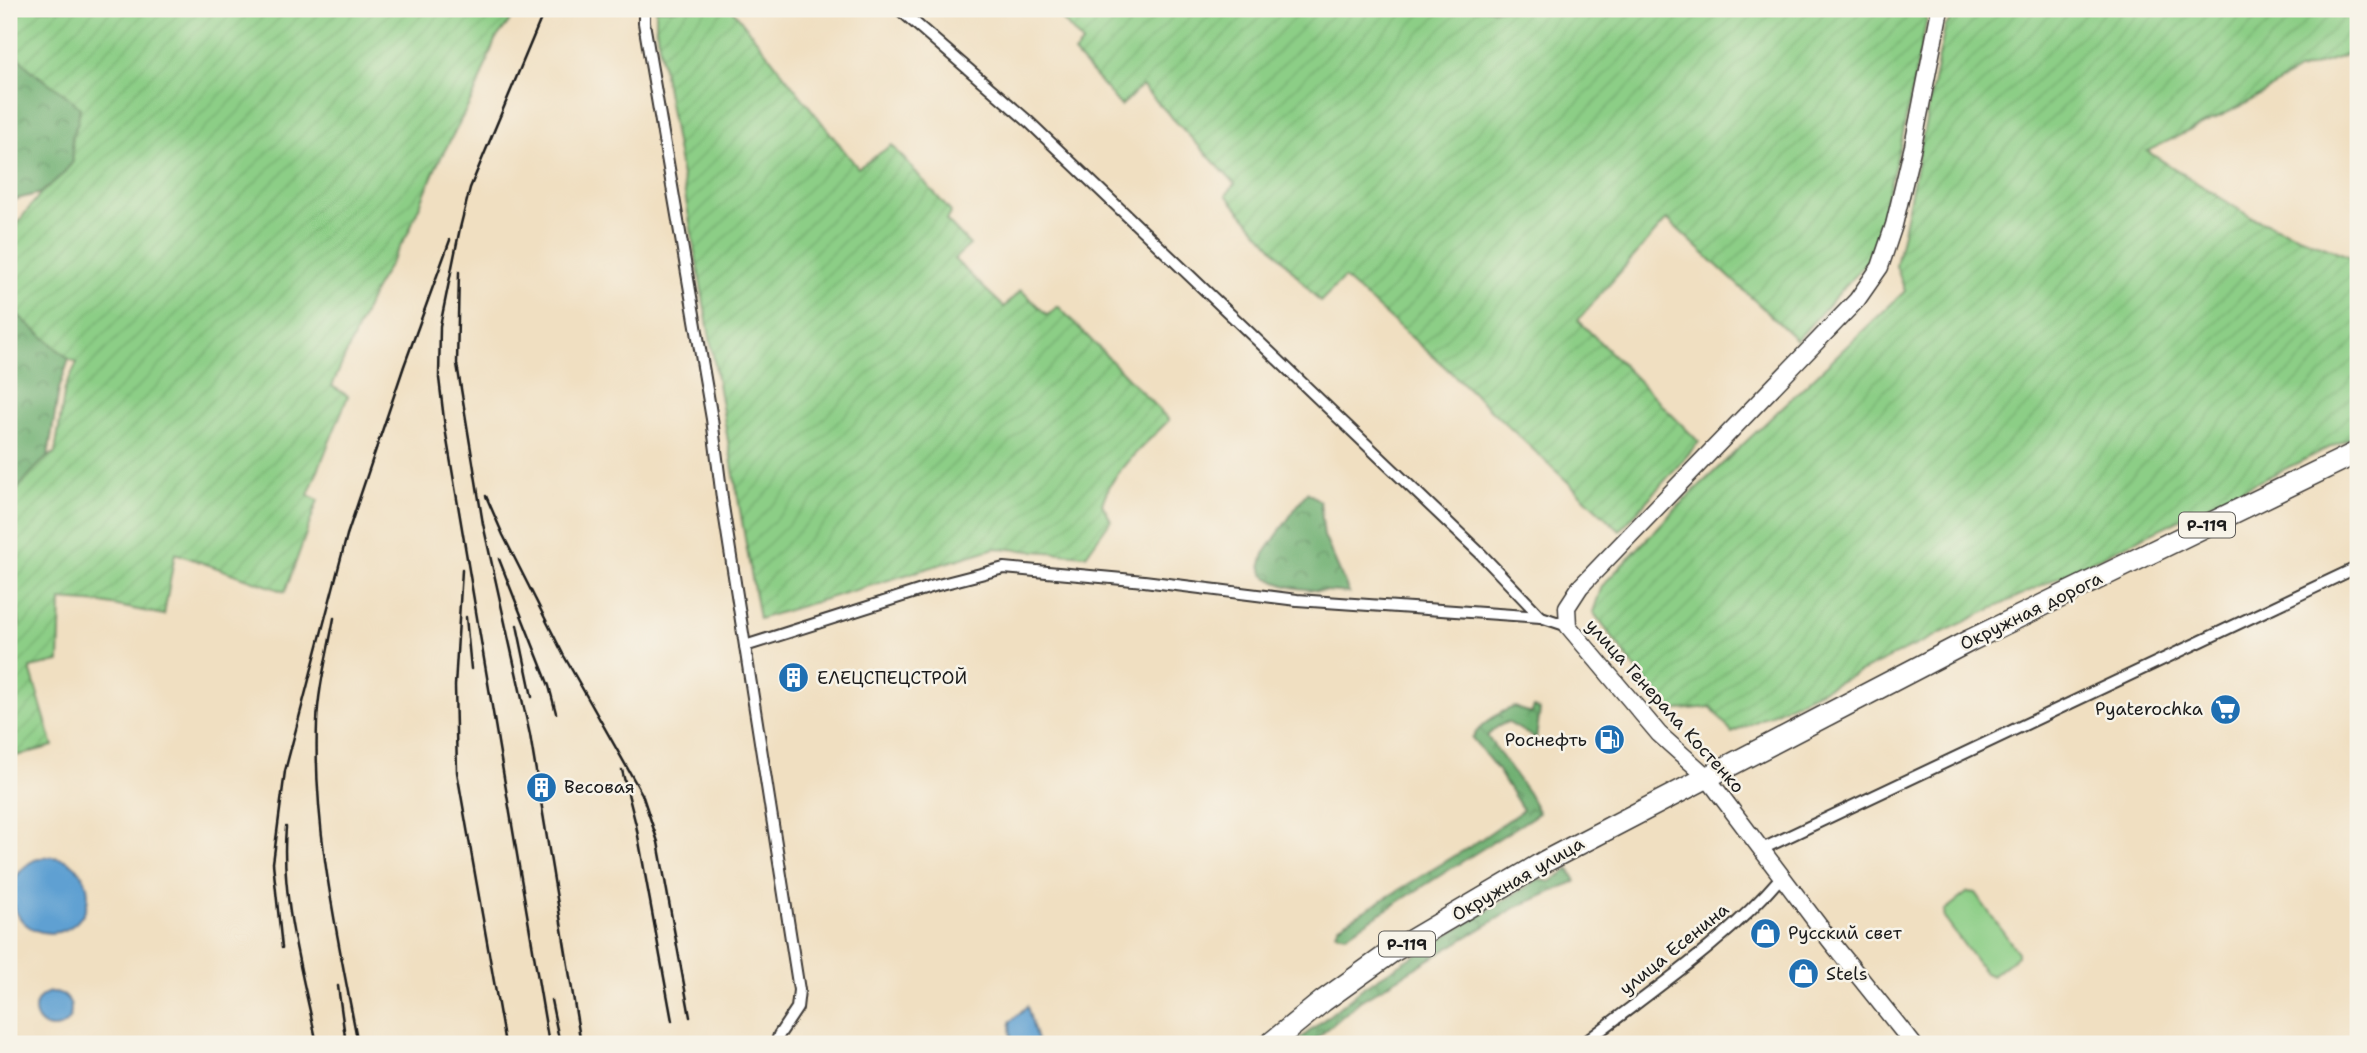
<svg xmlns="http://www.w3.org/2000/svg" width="2367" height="1053" viewBox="0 0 2367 1053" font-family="'Shantell Sans',sans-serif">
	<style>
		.grass { fill: #8cce86; stroke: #547551; stroke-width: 2 }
		.forest { fill: url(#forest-crowns); stroke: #466648; stroke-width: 2 }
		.garden { fill: url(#garden-furrows); stroke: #547551; stroke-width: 2 }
		.water { fill: #5fa0d2; stroke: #3e5e77; stroke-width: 2 }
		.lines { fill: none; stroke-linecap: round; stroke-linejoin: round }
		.street-casing { stroke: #3c3935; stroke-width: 14 }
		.secondary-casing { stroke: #3c3935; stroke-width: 19 }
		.highway-casing { stroke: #3c3935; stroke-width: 24 }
		.street { stroke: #fff; stroke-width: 10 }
		.secondary { stroke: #fff; stroke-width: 16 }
		.highway { stroke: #fff; stroke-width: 21 }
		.rail { stroke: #1c1c1c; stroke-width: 2.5 }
		.labels { text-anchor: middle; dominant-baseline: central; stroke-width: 5; stroke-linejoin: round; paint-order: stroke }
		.shield { fill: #f7f3e8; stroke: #5e5c59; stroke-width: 2 }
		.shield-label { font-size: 16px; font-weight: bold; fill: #1c1c1c }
		.street-label { font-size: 18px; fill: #1c1c1c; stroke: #f7f3e8 }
		.poi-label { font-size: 18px; fill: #1c1c1c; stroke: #f7f3e8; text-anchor: start }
	</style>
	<defs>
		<pattern id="forest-crowns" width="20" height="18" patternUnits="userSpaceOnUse" patternTransform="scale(1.75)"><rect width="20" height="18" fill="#71b173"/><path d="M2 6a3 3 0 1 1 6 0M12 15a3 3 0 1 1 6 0" fill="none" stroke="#5c8f5e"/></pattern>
		<pattern id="garden-furrows" width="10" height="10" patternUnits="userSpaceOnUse" patternTransform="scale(1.75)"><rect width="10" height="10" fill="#8cce86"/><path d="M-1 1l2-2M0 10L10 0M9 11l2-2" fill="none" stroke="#78b073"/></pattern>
	</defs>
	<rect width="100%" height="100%" fill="#f7f3e8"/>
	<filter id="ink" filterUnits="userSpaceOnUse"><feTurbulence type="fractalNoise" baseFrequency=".0143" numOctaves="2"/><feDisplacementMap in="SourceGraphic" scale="14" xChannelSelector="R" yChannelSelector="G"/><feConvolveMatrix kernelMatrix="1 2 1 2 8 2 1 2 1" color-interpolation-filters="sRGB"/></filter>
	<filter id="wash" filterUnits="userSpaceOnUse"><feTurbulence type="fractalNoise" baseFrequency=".00686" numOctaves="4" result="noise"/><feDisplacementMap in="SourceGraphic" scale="28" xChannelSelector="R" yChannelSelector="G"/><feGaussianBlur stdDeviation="1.57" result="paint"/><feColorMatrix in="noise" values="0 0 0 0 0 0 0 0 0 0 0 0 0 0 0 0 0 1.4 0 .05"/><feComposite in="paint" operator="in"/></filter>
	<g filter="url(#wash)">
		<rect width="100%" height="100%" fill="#f0dfc1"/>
		<path class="grass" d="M 1968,892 L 1975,893 L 2017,951 L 2017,956 L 1992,976 L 1985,973 L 1944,918 L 1945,910 Z"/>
		<g class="forest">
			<path d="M 9,39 L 38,76 L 67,94 L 80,108 L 78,122 L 72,137 L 73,162 L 62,175 L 41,193 L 17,199 L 9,205 Z"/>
			<path d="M 9,311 L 18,315 L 69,359 L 59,389 L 48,456 L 19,489 L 9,506 Z"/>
			<path d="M 1307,492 L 1320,501 L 1324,536 L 1349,593 C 1321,589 1286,593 1263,574 L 1261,564 L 1264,554 Z"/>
			<path d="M 1515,707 L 1531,714 L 1534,707 L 1540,710 L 1536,739 L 1507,722 L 1497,727 L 1487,736 L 1528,793 L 1539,813 L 1346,935 L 1336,933 L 1338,927 L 1471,846 L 1523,810 L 1497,769 L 1472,738 C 1480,725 1500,711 1515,707 Z"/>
			<path d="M 1569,869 L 1576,881 L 1517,907 L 1360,1001 L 1310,1044 L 1294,1044 L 1365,986 L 1539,879 L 1550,882 Z"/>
		</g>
		<g class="garden">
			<path d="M 9,9 L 519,9 L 495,40 L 475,93 L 436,167 L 408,233 L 374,291 L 332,386 L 348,396 L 308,495 L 318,500 L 285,592 L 175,553 L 164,615 L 102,603 L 61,600 L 59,662 L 30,668 L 53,746 L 9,758 L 9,624 L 19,625 C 20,609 10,598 9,583 C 8,570 6,517 9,506 C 12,492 42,458 55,453 L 65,388 L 77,363 L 69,359 L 18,315 L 9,311 L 9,234 L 41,193 L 62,175 L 73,162 L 72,137 L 78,122 L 80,108 C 58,83 16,72 9,36 C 7,28 9,17 9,9 Z"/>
			<path d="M 656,9 L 732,9 L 858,168 L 892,145 L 951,212 L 946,220 L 970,245 L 954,259 L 1004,307 L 1021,290 L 1047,315 L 1058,306 L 1169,420 C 1146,444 1111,471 1102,504 L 1111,520 L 1086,555 L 995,548 L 759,619 L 656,28 Z"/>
			<path d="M 1053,9 L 1929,9 L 1901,143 L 1870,258 L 1797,340 L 1667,219 L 1578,320 L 1699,442 L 1620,531 L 1444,366 L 1344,278 L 1320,302 L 1226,195 L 1235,184 L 1142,86 L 1121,106 L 1074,53 L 1083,43 Z"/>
			<path d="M 1959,9 L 2358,9 L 2358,51 L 2298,71 L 2245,104 L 2147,151 L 2251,217 L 2358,260 L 2358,434 L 1732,733 L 1711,707 L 1668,711 L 1593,612 L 1602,586 L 1679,505 L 1905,291 L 1896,266 L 1945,27 Z"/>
		</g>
		<g class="water">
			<circle cx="50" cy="895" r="38"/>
			<circle cx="53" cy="1010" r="18"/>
			<path d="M 1027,1006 L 1038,1044 L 1011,1044 L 1010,1022 Z"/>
		</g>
	</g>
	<g filter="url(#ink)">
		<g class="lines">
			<defs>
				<g id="street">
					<path d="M 644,9 L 644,23 L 712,419 L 723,506 L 799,990 L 797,1008 L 779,1035 L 776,1044"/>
					<path d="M 899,9 L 1029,122 L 1481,554 L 1541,617"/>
					<path d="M 745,646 L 934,586 L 1004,568 L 1144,581 L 1297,600 L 1541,617 L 1568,626"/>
					<path d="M 1762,849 L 2358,567"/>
					<path d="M 1583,1044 C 1651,991 1726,942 1782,876"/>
				</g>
				<path id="secondary" d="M 1913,1044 L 1829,939 L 1706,776 L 1659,734 L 1568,626 L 1567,607 L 1580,587 L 1857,300 L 1880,267 L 1894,225 L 1913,146 L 1940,9"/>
				<path id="highway" d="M 1270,1044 L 1323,1001 L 1390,953 L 1546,861 L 1969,641 L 2358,452"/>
			</defs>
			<use href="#street" class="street-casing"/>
			<use href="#secondary" class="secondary-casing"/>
			<use href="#highway" class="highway-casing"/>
			<use href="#street" class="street"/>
			<use href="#secondary" class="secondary"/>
			<use href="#highway" class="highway"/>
			<g class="rail">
				<path d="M 545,9 L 470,188 L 460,228 L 440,326 L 439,378 L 445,428 L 549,1044"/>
				<path d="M 459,272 L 457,364 L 483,524 L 530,735 L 581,1044"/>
				<path d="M 486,496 L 503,535 L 564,656 L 642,794 L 658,842 L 690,1017"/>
				<path d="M 499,559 L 549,686 L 556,713"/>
				<path d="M 462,570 L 455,686 L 457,772 L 505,1044"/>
				<path d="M 466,617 L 471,669"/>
				<path d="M 334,618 C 328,652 318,688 317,723 C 313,832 338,938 358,1044"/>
				<path d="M 517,625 L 532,697"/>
				<path d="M 622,770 L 636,825 L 672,1021"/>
				<path d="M 286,827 C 280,899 303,974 317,1044"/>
				<path d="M 282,948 L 273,863 L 285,771 L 347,535 L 404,366 L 450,240"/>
				<path d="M 338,986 L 346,1044"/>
				<path d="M 551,1000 L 560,1044"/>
			</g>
		</g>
	</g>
	<defs>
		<symbol id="building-disc" viewBox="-11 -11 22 22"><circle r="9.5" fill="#1f6fb2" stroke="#f7f3e8"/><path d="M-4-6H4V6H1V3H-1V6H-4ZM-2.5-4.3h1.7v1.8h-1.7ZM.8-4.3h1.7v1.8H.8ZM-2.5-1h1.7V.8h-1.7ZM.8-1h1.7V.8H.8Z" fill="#fff"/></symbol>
		<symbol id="supermarket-disc" viewBox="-11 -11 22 22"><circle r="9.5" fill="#1f6fb2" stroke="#f7f3e8"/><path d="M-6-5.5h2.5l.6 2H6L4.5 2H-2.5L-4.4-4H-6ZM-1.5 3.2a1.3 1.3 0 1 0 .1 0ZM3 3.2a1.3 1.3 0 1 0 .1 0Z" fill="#fff"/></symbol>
		<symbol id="fuel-disc" viewBox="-11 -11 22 22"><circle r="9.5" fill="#1f6fb2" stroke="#f7f3e8"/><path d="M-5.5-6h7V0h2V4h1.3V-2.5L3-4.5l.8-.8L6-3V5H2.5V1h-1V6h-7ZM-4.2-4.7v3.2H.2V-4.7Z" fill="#fff"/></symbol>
		<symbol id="shop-disc" viewBox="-11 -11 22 22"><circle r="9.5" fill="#1f6fb2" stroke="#f7f3e8"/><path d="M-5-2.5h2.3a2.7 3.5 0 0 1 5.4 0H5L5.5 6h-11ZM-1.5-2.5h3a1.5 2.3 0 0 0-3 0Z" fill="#fff"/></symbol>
	</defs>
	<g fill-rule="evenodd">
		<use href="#building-disc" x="776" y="660" width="35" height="35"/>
		<use href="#supermarket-disc" x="2208" y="692" width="35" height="35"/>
		<use href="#fuel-disc" x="1592" y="722" width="35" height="35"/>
		<use href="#building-disc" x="524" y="770" width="35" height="35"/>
		<use href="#shop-disc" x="1748" y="916" width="35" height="35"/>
		<use href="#shop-disc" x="1786" y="956" width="35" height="35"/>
	</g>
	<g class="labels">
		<g class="shield">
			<rect x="2179" y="512.5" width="56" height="25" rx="5"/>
			<rect x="1379" y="931.5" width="56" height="25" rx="5"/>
		</g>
		<g class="shield-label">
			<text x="2207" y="525">Р-119</text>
			<text x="1407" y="944">Р-119</text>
		</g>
		<g class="street-label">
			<text transform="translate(2031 611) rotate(-26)">Окружная дорога</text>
			<text transform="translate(1665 706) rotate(48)">улица Генерала Костенко</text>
			<text transform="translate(1518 879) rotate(-30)">Окружная улица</text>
			<text transform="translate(1674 949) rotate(-39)">улица Есенина</text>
		</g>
		<g class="poi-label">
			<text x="817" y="678">ЕЛЕЦСПЕЦСТРОЙ</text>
			<text x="2203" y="709" text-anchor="end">Pyaterochka</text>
			<text x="1587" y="740" text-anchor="end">Роснефть</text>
			<text x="564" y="787">Весовая</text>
			<text x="1788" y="933">Русский свет</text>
			<text x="1826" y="974">Stels</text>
		</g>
	</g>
	<rect width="2367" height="1053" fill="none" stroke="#f7f3e8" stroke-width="35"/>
</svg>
